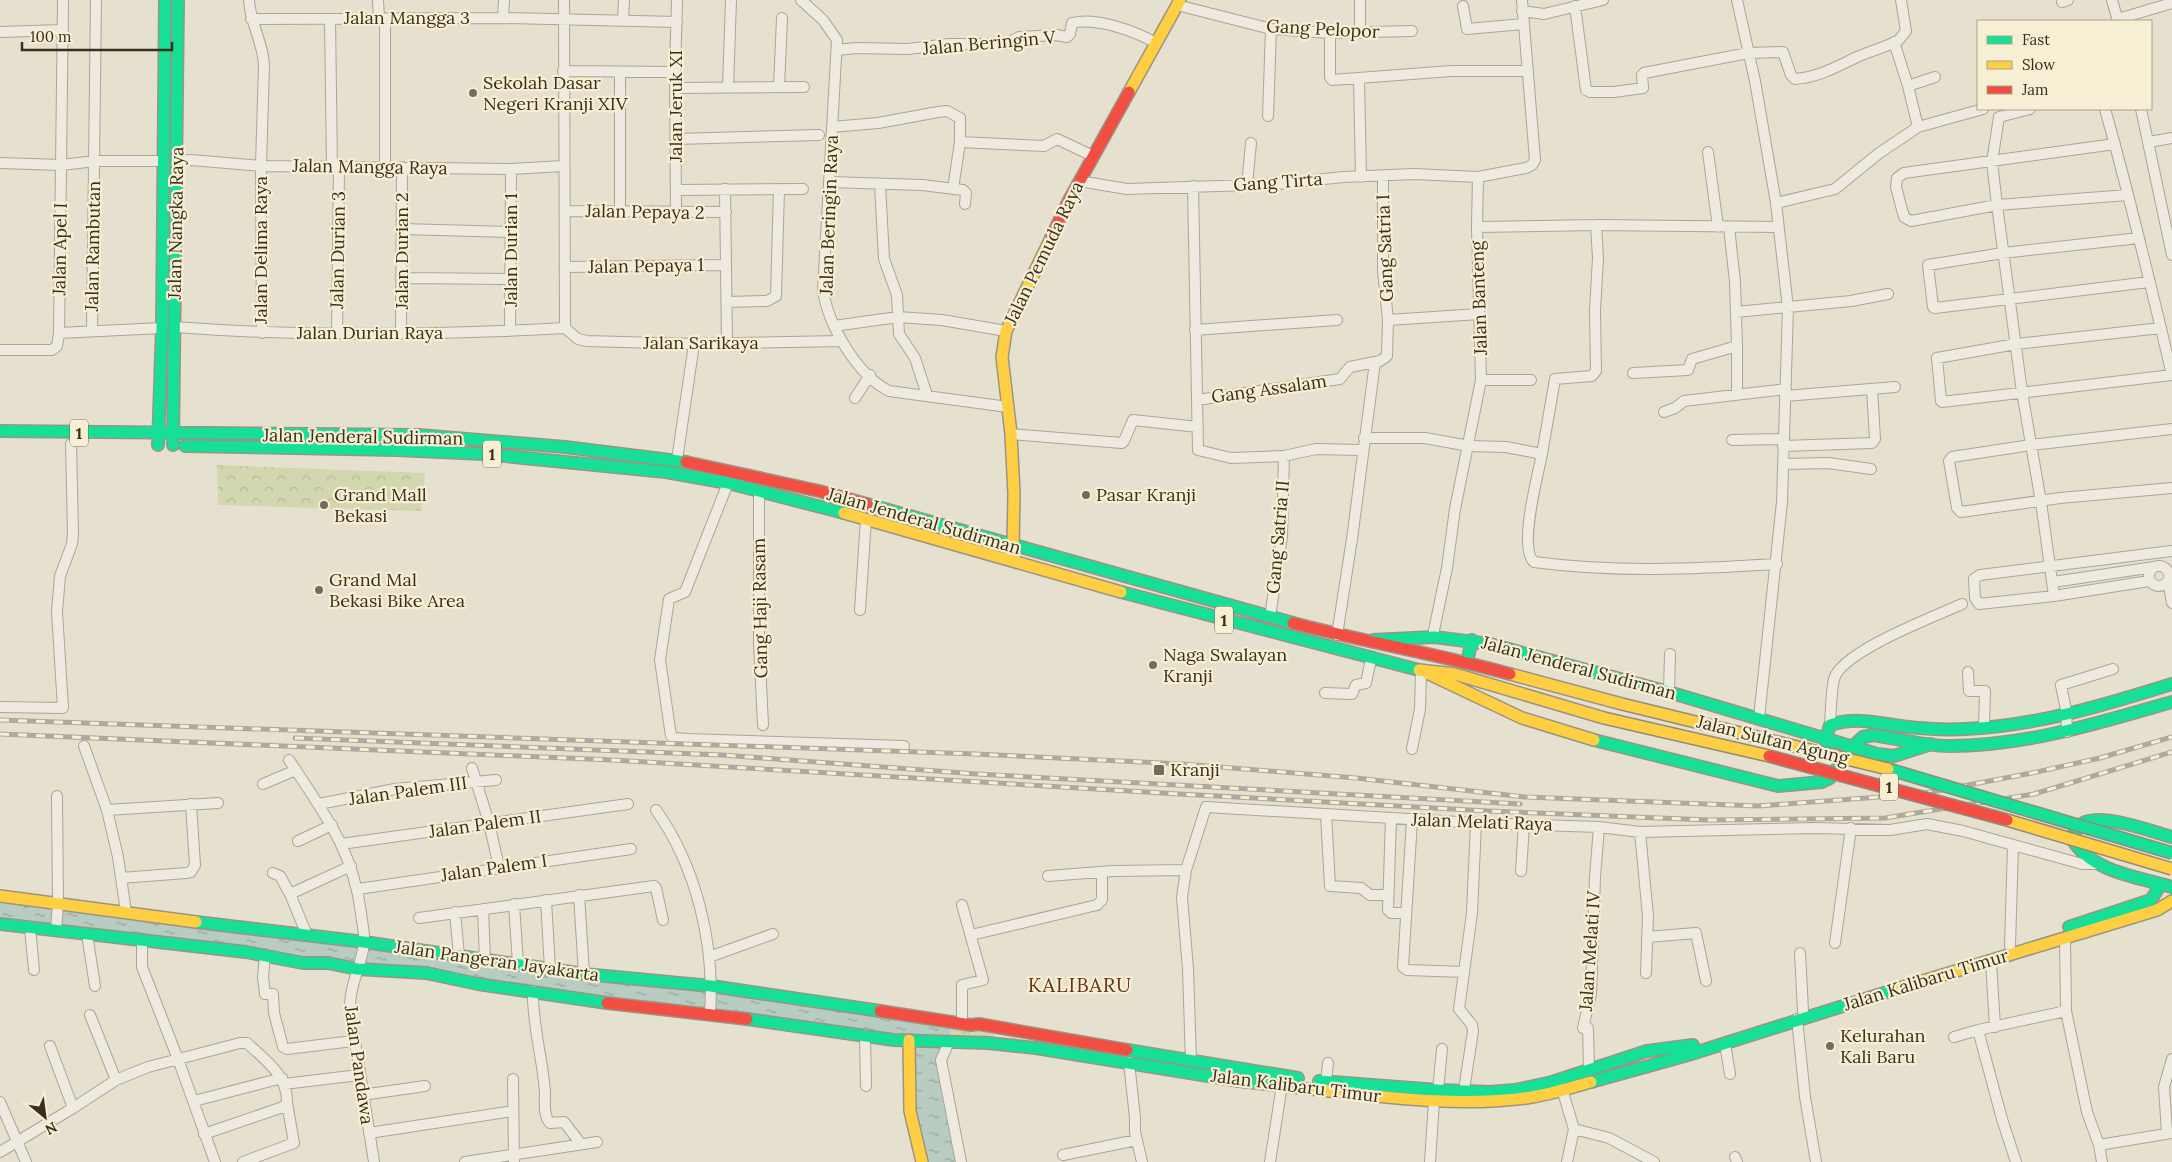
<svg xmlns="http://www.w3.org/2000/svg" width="2172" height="1162" font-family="Lora,serif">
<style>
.grass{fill:url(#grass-tufts)}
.forest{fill:url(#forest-crowns)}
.water{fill:url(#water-ripples)}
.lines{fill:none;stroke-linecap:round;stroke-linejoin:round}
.street-casing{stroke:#aba596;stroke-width:12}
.fast-casing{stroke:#9b9486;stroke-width:14}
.slow-casing{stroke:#9b9486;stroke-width:14}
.jam-casing{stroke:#9b9486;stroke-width:14}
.street{stroke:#eeeadf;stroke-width:10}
.fast{stroke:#16e098;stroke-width:11}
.slow{stroke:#ffcf43;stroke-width:11}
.jam{stroke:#f24e42;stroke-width:11}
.rail-casing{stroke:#ada99f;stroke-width:5}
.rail{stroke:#f7efd3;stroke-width:3;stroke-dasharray:9;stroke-linecap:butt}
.fast-bridge-casing{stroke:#918a7d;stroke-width:14;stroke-linecap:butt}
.slow-bridge-casing{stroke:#918a7d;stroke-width:14;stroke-linecap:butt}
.jam-bridge-casing{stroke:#918a7d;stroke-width:14;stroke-linecap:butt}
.fast-bridge{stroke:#16e098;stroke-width:11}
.slow-bridge{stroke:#ffcf43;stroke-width:11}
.jam-bridge{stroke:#f24e42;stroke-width:11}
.poi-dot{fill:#766c5b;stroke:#f7efd3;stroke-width:2}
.labels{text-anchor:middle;stroke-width:4.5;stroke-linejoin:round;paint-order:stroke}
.shield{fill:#f7efd3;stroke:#736854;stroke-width:1}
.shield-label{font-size:16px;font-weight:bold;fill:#3a2e1d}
.street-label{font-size:18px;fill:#3a2e1d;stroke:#f7efd3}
.poi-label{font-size:18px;fill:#3a2e1d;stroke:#f7efd3;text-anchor:start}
.quarter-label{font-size:20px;letter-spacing:1px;fill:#69311b;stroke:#f7efd3}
</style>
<defs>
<pattern id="grass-tufts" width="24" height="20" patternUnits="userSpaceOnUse" patternTransform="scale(1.25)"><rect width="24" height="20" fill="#d3d7af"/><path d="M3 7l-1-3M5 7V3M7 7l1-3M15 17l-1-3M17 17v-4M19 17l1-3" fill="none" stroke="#b6b996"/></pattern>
<pattern id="forest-crowns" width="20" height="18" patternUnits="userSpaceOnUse" patternTransform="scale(1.25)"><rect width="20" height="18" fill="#d3d7af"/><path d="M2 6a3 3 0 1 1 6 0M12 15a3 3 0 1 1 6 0" fill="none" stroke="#b6b996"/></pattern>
<pattern id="water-ripples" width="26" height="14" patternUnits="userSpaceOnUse" patternTransform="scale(1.25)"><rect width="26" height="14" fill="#b8ccc1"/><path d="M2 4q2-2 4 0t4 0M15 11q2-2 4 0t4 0" fill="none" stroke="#97a69c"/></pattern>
</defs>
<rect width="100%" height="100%" fill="#e6e0ce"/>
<path class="grass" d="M952,1022l42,5v12l-45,3z"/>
<path class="forest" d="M217,465l208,8 -4,38 -203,-6z"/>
<path class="water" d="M0,896l952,126 -3,20 -8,19 20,101h-39l-13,-122 -909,-116z"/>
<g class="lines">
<g class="street-casing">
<path id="street" d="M249,0c1,23 14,42 15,65l-3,101 1,167
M378,0l1,19
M564,0l1,328
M801,0l22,20 14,20 -14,250c5,35 34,85 66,101l119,16
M1737,0l18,81 21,122 12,105 -6,194 -23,216
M2112,0l6,21
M2062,2l6,-2
M1177,5l94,24 59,4 82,-2
M1463,6l4,23 56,-5
M1575,6l11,84 4,2h24l29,-4 -1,-13 2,-2 104,-20 35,-1 8,23 4,4c24,-2 41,-12 62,-22 14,-6 28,-10 41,-16l8,-10 -5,-31
M1522,11l22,3 59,-14
M503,18l1,-18
M251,19l252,-1 174,4
M330,19l2,148
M2118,19l54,-16
M623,20l1,-20
M0,32l63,-2
M1330,33v44l2,3 119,-9h77
M1360,33v-33
M1894,42l14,44 10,41
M838,50l18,-2 52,1 40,-5h58l13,-7 37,-2 11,2 3,-3 2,-11c24,-6 63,8 84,20
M563,71l112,1
M620,73v138
M1359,78l2,99
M1908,86l27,-9
M728,87l3,-87
M779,87l3,-69
M676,88l128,-1
M2030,109l-31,8 -7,45 5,43 25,187 19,110 13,94
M2105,109c25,88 46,177 67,266l-230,27 -1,-1 -4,-43 79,-14 145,-16
M2141,109l31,146
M1268,116l3,-87
M832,127l46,-4 60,-11 9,-1 13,7v24l-7,47
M676,139l143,-4
M960,142l84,4 13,-7 36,17
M2149,142l23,-4
M2115,144l-211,29 -7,5 -1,9 8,30 7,4 86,-16 131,-10
M1708,152l10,75
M177,161l14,-1 70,6 250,3 52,-3
M0,163l62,2 33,-4h67
M385,167v-148
M1383,176v95l5,49
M1079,181l48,8 151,-5 65,-7 71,-3 64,3
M830,182l92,3 41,5 3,3 -1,11
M880,184l4,75 13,36 2,39 16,24 12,37
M1247,185l4,-42
M1193,186l5,264 33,8 53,-2 32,-7 46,1
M725,189l2,154
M676,190l127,-1
M1776,203l59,-14 43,-35 40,-27 65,-18
M565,211l161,1
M676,212l-1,-140 2,-72
M1477,227l119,-2 182,2
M402,229l109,3
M2139,238l-136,15 -75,12 5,42 2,1 214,-26
M565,267l161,-2
M402,278l109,1
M727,302l40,-1 9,-5 3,-107
M1736,312l115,-11 37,-7
M834,326l64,-9 44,3 64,11
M175,327c130,10 261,8 390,1
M565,328l13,11 9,2 107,3 147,-3
M92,330l4,-330
M1195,330l142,-10
M510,331l1,-162
M59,333l103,-5
M337,333l2,-166
M401,334l1,-167
M1737,346v49
M0,350h52l5,-4 2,-13 4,-333
M1633,373l55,-3 4,-11 45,-13 -2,-64 -6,-55
M1481,380h50
M1785,396l110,-9
M855,398l15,-23
M1197,400l143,-21 10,-12 30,-6 7,-5 1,-36 91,-6
M1664,412l11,-4 9,-7 102,-12
M2172,429l-141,16 -79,12 -3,4 8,47 4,4 99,-14 112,-10
M1011,434l111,9 2,-2 9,-21 65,7
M1364,438h61l44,8 37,1 36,7c-4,21 -24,94 -8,108 82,11 161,7 243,2
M1732,440l51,-1
M1783,446l89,-3 3,-4 -3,-50
M1542,454l13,-75 37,-3 4,-5 -1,-61 3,-52 -2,-33
M677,460l17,-116
M1783,464l45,-1 43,6
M728,483l-43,109 -16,7 -9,61 11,76 3,2 14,1 216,7
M759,491v152l4,82
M2149 576a10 10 0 1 1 20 0a10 10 0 1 1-20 0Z
M2168,580l4,23
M2149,581l-95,15 -75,8 -4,-6 -1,-19 6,-4 191,-24
M2053,582l101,-15
M860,610l6,-91
M1270,617l12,-81 2,-80
M1337,635l15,-96 23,-177
M1433,635l14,-67 8,-59 26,-129 -4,-153 1,-50 48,-9 6,-3 3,-5 -13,-160
M1968,672l1,19h16l-1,37
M1669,692l1,-38
M1325,693l27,1 4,-9 10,-2 5,-24
M0,707l63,1 -6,-96 3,-36 12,-32 1,-12 -2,-88
M1830,725c1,-15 1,-32 4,-46 8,-28 100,-62 128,-75
M2067,732l-1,-22 -5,-25 52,-16
M84,746l23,64 11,47 8,55
M1412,749l8,-40 1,-38
M289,760c34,52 64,89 72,153 1,10 4,21 3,31 -3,23 -15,42 -14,66l24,152
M472,768l17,55 10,44
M263,784l33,-14
M319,804l76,-15 101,-9
M107,810l111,-7
M656,810c40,56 59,134 54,203
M1326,814l4,72 31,2 9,7h17
M1391,818l-3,92 3,3h15
M1412,820l-9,147 4,3 57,2
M1640,832l8,84 -2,57
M298,841l34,-16
M341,844l287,-40
M1521,871l3,-47
M273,873l7,3 10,18 17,41
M1048,876l65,-5 73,-1
M121,878l65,-5 5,-1 4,-7 -4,-61
M358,889l273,-40
M290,894l61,-28
M579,895l5,79
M546,900l4,69
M514,904l4,60
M962,905l21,75 -21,5v38
M483,909l2,51
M455,912l4,44
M419,918l235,-32 2,2 7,32
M30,928l4,42
M56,930l2,-26 -1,-108
M87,934l8,52
M971,935l126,-30 5,-5v-28
M1647,937l49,-4 10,48
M2065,938l1,73 21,101 12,33 3,17
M142,941v26l36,92 37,103
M1835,943l16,-115
M2010,946l3,-101
M1800,953l3,58
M265,956l-2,21 2,17h8l1,19 9,34 4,2 66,-8
M709,957l64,-23
M1991,961l4,66
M533,991c-1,34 10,68 12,102 0,9 -2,23 5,30l14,-1 17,22
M90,1015l26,65
M1797,1019l8,78 11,65
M865,1035l1,51
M1954,1037l24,-7
M949,1042l-8,18 20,102
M1725,1043l5,31
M50,1046l23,62
M1191,1061l-3,-92 -6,-72 4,-27 20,-63 270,16 123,4 41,5 176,-4 74,2 37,-6 36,7 119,33h14
M1129,1062l6,56v14l7,30
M1589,1070l-1,-42h-5l8,-34 4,-117 4,-50
M513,1079l1,82
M1326,1082l2,-19
M284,1084l75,-9
M1562,1089l12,40 35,9 45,24
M1438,1090l4,-41
M1464,1090l9,-59 -1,-6 -13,-16 13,-96 4,-90
M362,1095l63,-9
M194,1101l88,-23
M0,1102l26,60
M369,1133l144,-22
M2167,1133l-3,-46 8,-28
M2099,1145l73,-12
M0,1152l73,-44 43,-28 32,-13 92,-24h7c18,17 41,32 40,60l-4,4 -79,27
M1063,1155l74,-15
M1735,1157l2,5
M243,1162l51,-19 -7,-40
M465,1162l132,-20
M1270,1162l12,-77
M1430,1162l4,-61
M1567,1162l7,-33
M2016,1162l-14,-43 -24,-89 88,-19"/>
</g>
<g class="fast-casing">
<path id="fast" d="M0,431l418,4 147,12 121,15
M158,445l4,-117 3,-328
M173,445l5,-445
M185,446l212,4 87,4 182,18 62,11 116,30
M867,504l426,119
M1121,592l298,78
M1373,640l61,-3 56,7 182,49 205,61 17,2 37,-12
M1467,662l5,-22
M1594,740l184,46 44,-4 8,-4 22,-31 11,-10 11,-2c24,4 51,11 75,11 77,0 150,-23 223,-44
M1827,749l-1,-11 4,-13c28,-9 51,-1 78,2 19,2 38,3 57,2 71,-3 140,-24 207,-45
M2172,837c-22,-6 -68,-24 -89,-14 -6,3 -9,10 -11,16 19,33 66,38 100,48
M196,922l168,20 220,32 127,12 169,25
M0,924l246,28 57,11h25l29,6 69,4 52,11 129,19
M2069,927l82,-27 10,-16
M747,1019l147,21 94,3 48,5 203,33 73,8
M1127,1050l171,28
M1319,1081l119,9 52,2 25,-2 37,-8 95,-31 46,-6
M1591,1082l97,-27 212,-67"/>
</g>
<g class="slow-casing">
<path id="slow" d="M1129,92l51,-92
M844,513l277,79
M1011,556l2,-9 1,-53 -3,-60 -9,-77 4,-26 45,-93
M1419,670l36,4 149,44
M1427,673l95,45 72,22
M1510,674l112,30
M0,896l196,26
M1900,988l257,-78 15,-9
M909,1040l1,71 12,51
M1312,1089c73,8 147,19 220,8 20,-3 40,-10 59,-15"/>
</g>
<g class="jam-casing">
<path id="jam" d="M1051,238l17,-36 61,-110
M686,462l133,29 48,13
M1293,623c72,19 145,31 217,51
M607,1003l140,16
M880,1011l91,14 8,-1 148,26"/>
</g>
<use href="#street" class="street"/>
<use href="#fast" class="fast"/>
<use href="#slow" class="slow"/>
<use href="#jam" class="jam"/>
<g class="rail-casing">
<path id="rail" d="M0,720l975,34 208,10 173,14 169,19 233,9 162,-12 112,-21 68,-15 72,-21
M0,734l612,26 567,34 309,17 221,9 176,-2 149,-24 138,-42
M295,738l427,17 255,19 543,30"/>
</g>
<use href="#rail" class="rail"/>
<g class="fast-bridge-casing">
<path id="fast-bridge" d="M1888,769l284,84"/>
</g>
<g class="slow-bridge-casing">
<path id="slow-bridge" d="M1622,704l266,65
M1604,718l165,38
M2007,820l165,49"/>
</g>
<g class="jam-bridge-casing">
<path id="jam-bridge" d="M1769,756l238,64"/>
</g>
<use href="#fast-bridge" class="fast-bridge"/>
<use href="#slow-bridge" class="slow-bridge"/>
<use href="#jam-bridge" class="jam-bridge"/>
</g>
<g class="poi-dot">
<circle cx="473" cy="93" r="5"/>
<circle cx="1086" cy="495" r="5"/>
<circle cx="324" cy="505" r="5"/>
<circle cx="319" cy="590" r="5"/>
<circle cx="1153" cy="665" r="5"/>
<rect x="1153" y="764" width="12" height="12" rx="2.5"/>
<circle cx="1830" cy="1046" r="5"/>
</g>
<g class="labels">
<g class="shield">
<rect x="70" y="419.5" width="18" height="27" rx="4"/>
<rect x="483" y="440.5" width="18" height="27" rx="4"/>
<rect x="1215" y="606.5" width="18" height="27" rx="4"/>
<rect x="1880" y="773.5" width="18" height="27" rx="4"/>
</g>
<g class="shield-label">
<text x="79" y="439">1</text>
<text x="492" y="460">1</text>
<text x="1224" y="626">1</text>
<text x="1889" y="793">1</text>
</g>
<g class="street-label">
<text x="407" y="24">Jalan Mangga 3</text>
<text transform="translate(1323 29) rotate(3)" y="6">Gang Pelopor</text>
<text transform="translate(989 43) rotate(-5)" y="6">Jalan Beringin V</text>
<text transform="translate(676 106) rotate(-90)" y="6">Jalan Jeruk XI</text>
<text transform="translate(370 167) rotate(1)" y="6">Jalan Mangga Raya</text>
<text transform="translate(1278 182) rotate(-4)" y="6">Gang Tirta</text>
<text transform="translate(645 212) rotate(1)" y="6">Jalan Pepaya 2</text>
<text transform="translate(829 215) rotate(-88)" y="6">Jalan Beringin Raya</text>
<text transform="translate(176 223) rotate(-89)" y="6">Jalan Nangka Raya</text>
<text transform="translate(93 246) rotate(-89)" y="6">Jalan Rambutan</text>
<text transform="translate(1385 248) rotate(-92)" y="6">Gang Satria I</text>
<text transform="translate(60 249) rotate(-89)" y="6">Jalan Apel I</text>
<text transform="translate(261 250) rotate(-90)" y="6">Jalan Delima Raya</text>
<text transform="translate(338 250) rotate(-89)" y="6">Jalan Durian 3</text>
<text transform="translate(511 250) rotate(-90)" y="6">Jalan Durian 1</text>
<text transform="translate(402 251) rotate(-90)" y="6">Jalan Durian 2</text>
<text transform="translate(1044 253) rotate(-64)" y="6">Jalan Pemuda Raya</text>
<text transform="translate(646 266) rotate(-1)" y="6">Jalan Pepaya 1</text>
<text transform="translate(1479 298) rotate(-92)" y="6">Jalan Banteng</text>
<text x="370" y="339">Jalan Durian Raya</text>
<text x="701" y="349">Jalan Sarikaya</text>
<text transform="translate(1269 389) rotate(-8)" y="6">Gang Assalam</text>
<text transform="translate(363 437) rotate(1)" y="6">Jalan Jenderal Sudirman</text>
<text transform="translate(924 521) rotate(16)" y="6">Jalan Jenderal Sudirman</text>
<text transform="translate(1278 537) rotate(-85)" y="6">Gang Satria II</text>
<text transform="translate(760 608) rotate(-91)" y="6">Gang Haji Rasam</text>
<text transform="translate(1579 668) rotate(15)" y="6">Jalan Jenderal Sudirman</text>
<text transform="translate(1773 740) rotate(14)" y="6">Jalan Sultan Agung</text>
<text transform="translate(408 791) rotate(-8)" y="6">Jalan Palem III</text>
<text transform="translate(1482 822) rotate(2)" y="6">Jalan Melati Raya</text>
<text transform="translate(485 824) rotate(-8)" y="6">Jalan Palem II</text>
<text transform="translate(494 868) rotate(-8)" y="6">Jalan Palem I</text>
<text transform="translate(1590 951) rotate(-86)" y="6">Jalan Melati IV</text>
<text transform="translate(497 961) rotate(8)" y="6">Jalan Pangeran Jayakarta</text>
<text transform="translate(1926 980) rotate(-17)" y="6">Jalan Kalibaru Timur</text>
<text transform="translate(359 1065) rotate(82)" y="6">Jalan Pandawa</text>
<text transform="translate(1296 1086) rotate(7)" y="6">Jalan Kalibaru Timur</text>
</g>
<g class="poi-label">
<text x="483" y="89">Sekolah Dasar<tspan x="483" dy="21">Negeri Kranji XIV</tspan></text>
<text x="334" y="501">Grand Mall<tspan x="334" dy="21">Bekasi</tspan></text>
<text x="1096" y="501">Pasar Kranji</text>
<text x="329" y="586">Grand Mal<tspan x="329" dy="21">Bekasi Bike Area</tspan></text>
<text x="1163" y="661">Naga Swalayan<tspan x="1163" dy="21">Kranji</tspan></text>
<text x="1170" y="776">Kranji</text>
<text x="1840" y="1042">Kelurahan<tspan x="1840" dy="21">Kali Baru</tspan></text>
</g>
<g class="quarter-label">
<text x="1080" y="992">KALIBARU</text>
</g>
</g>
<rect x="1977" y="20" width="175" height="90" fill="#f7efd3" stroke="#aba28a"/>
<rect x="1987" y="36" width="25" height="8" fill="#16e098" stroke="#aba28a"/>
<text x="2022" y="45" font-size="15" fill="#3a2e1d">Fast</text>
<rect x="1987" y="61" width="25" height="8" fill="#ffcf43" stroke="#aba28a"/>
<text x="2022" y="70" font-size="15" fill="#3a2e1d">Slow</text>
<rect x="1987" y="86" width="25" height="8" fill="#f24e42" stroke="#aba28a"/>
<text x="2022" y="95" font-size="15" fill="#3a2e1d">Jam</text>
<g transform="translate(45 1117) rotate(151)" stroke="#f7efd3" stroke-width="4" paint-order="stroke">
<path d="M0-4L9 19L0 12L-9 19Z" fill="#3a2e1d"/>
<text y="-8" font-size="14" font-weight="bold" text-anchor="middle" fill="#3a2e1d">N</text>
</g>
<path d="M22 42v8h150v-8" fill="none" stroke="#3a2e1d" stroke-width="2.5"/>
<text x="30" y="42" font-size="15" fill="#3a2e1d" stroke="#f7efd3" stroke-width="4" paint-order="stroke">100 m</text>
</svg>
